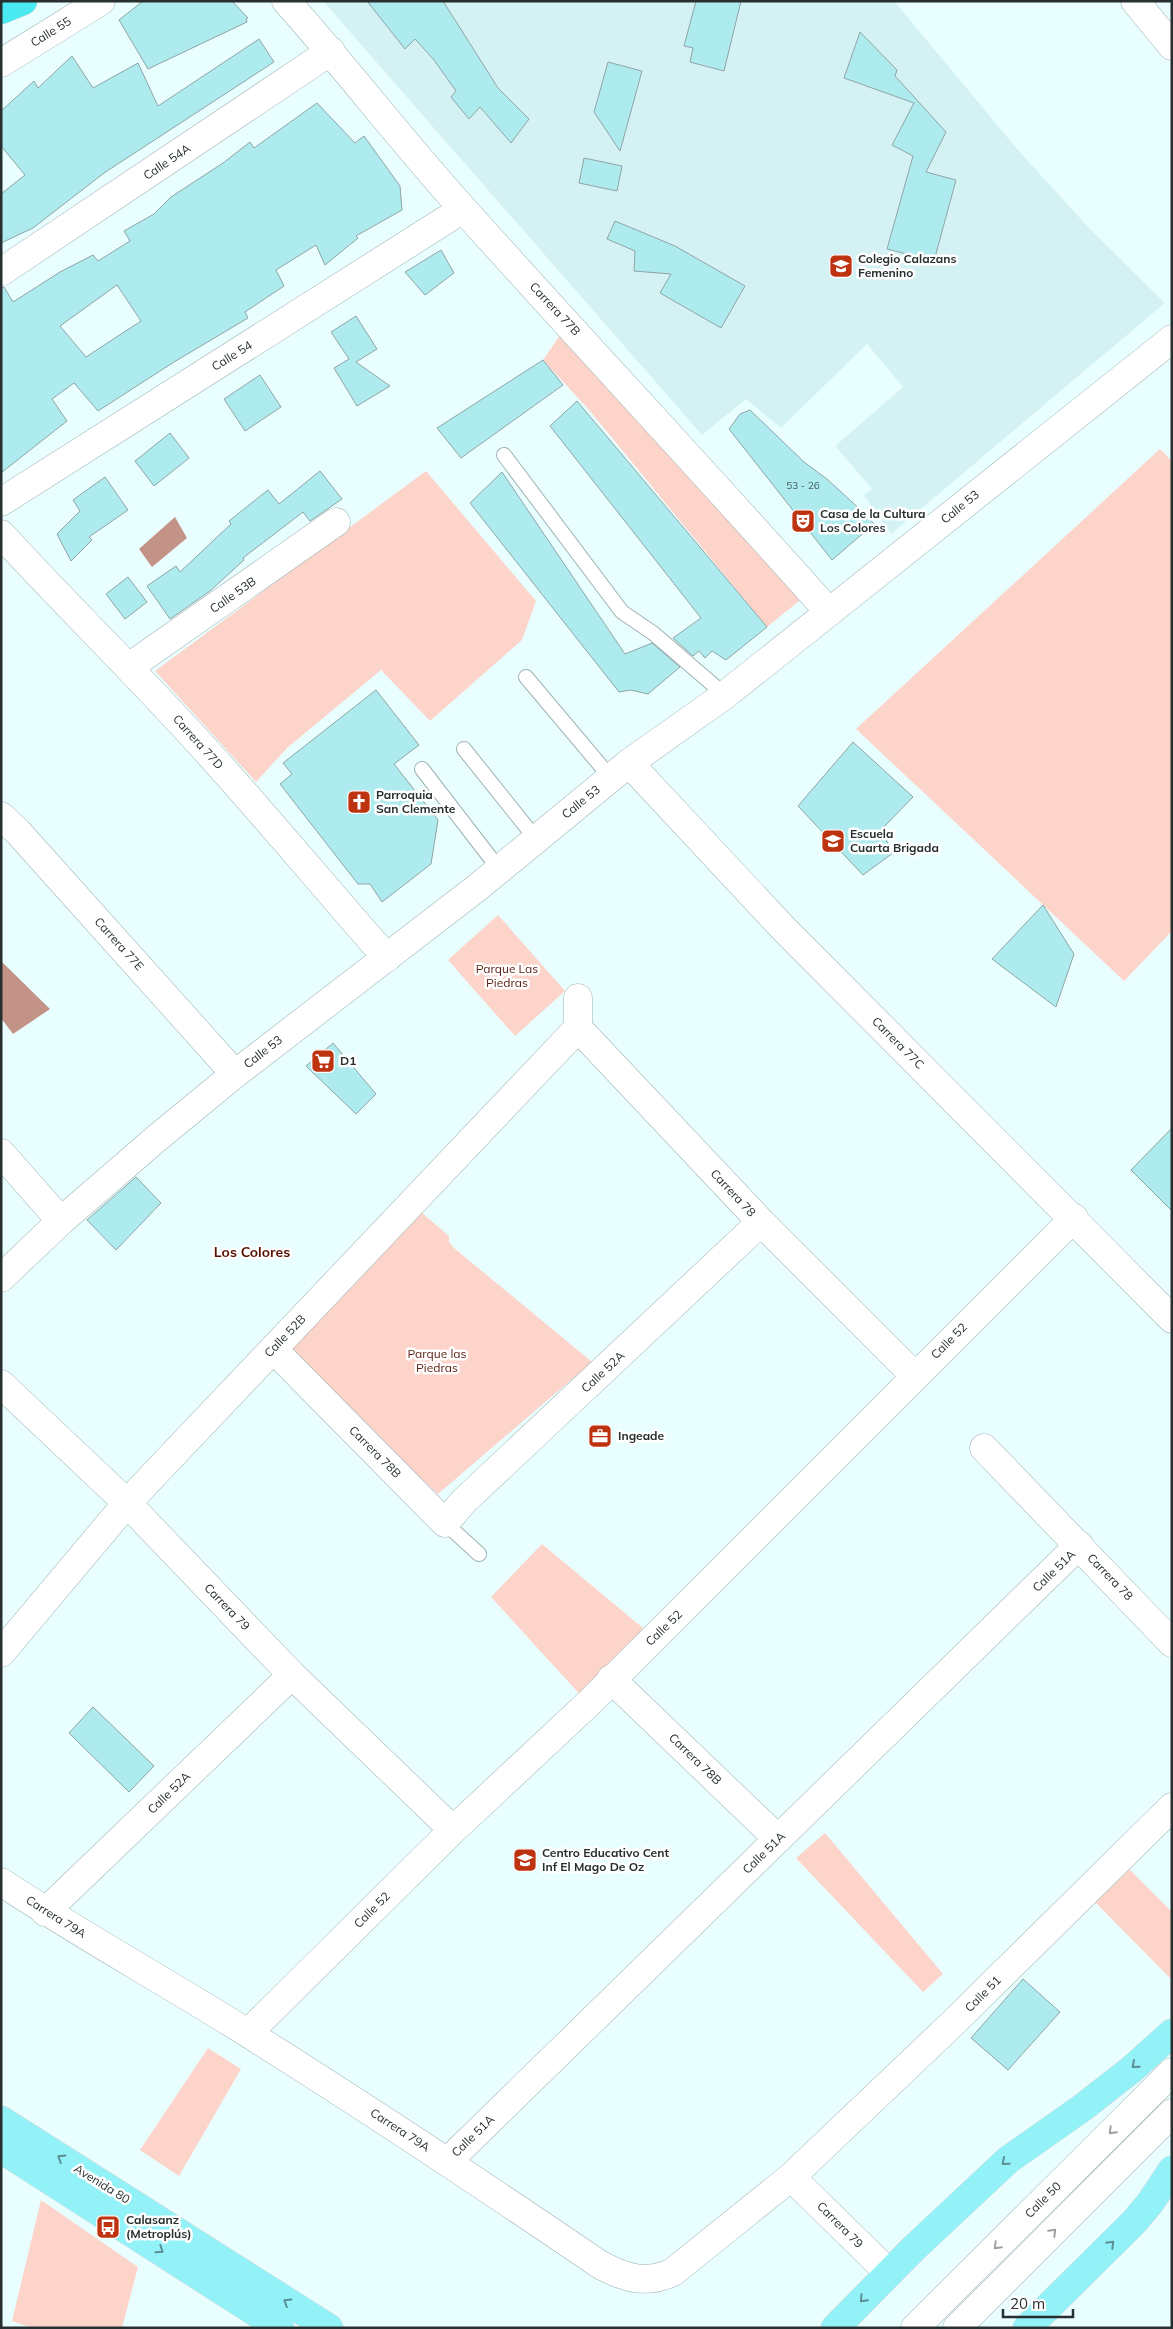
<svg xmlns="http://www.w3.org/2000/svg" width="1173" height="2329" font-family="Mulish,sans-serif">
<style>
.built{fill:#d4f2f4}
.green{fill:#fdd4ca}
.water{fill:#c49387}
.building{fill:#adebef;stroke:#91a4a5;fill-rule:evenodd}
.lines{fill:none;stroke-linecap:round;stroke-linejoin:round}
.lane-casing{stroke:#9eb2b3;stroke-width:16}
.street-casing{stroke:#9eb2b3;stroke-width:29}
.secondary-casing{stroke:#9eb2b3;stroke-width:29}
.primary-casing{stroke:#d8dada;stroke-width:29}
.highway-casing{stroke:#d8dada;stroke-width:29}
.lane{stroke:#fff;stroke-width:14}
.street{stroke:#fff;stroke-width:28}
.secondary{stroke:#fff;stroke-width:28}
.primary{stroke:#92f2f8;stroke-width:28}
.highway{stroke:#4aeaf3;stroke-width:28}
.oneway{stroke:#5c9094}
.oneway2{stroke:#9ea1a1}
.labels{text-anchor:middle;stroke-width:5;stroke-linejoin:round;paint-order:stroke}
.number-label{font-size:10px;fill:#485e5f}
.street-label{font-size:12px;fill:#272f2f;stroke:#fff}
.poi-label{font-size:12px;font-weight:bold;fill:#272f2f;stroke:#fff;text-anchor:start}
.park-label{font-size:12px;fill:#5a1e10;stroke:#fff}
.neighbourhood-label{font-size:14px;font-weight:bold;fill:#551204;stroke:#fff}
</style>
<rect width="100%" height="100%" fill="#e9feff"/>
<path class="built" d="M323,1h571l124,149 71,78 76,75 -274,231 -27,-39 8,-6 -37,-43 68,-59 -36,-43 -86,84 -35,-29 -44,36z"/>
<path class="green" d="M563,331l241,266 -37,30 -177,-216 -47,-51z
M1160,449l12,12v470l-48,50 -268,-252z
M426,471l110,130 -14,39 -92,81 -49,-51 -94,78 -31,34 -101,-111z
M498,915l67,76 -50,45 -67,-76z
M414,1206l35,30v6l5,6 138,114 -154,132 -156,-139z
M542,1544l101,84 -58,72 -94,-103z
M825,1833l118,141 -20,18 -127,-134z
M1126,1866l46,46v68l-80,-81z
M208,2048l33,21 -62,107 -39,-26z
M41,2200l97,67 -16,61h-90l-20,-7z"/>
<path class="water" d="M175,517l12,21 -35,29 -13,-18z
M1,961l49,48 -37,25 -12,-16z"/>
<path class="building" d="M143,1h89l16,17 -2,1 1,3 -99,47 -29,-49z
M367,1h76l55,87 31,31 -18,24 -31,-36 -11,12 -18,-22 5,-6 -22,-31 -19,-21 -10,10z
M696,1h45l-17,70 -34,-9 3,-14 -9,-2z
M860,32l37,38 -2,6 51,56 -20,40 30,8 -22,81 -47,-12 26,-93 -21,-11 22,-42 -70,-25z
M259,39l15,23 -170,111 -71,55 -32,15v-49l24,-19 -24,-29v-35l33,-30 4,7 34,-32 21,32 45,-25 20,43z
M608,62l34,9 -22,80 -26,-39z
M317,103l38,40 9,-7 36,50 2,24 -46,26 2,2 -33,27 -9,-20 -40,25 8,16 -39,26 3,6 -74,44 -76,49 -24,-28 -22,16 15,22 -66,52v-185l3,-1 9,15 47,-30 33,-17 5,6 32,-20 -6,-10 30,-17 17,-17 52,-34 27,-21 4,6zM117,285l24,36 -55,36 -26,-31z
M584,158l38,8 -5,25 -38,-8z
M615,221l60,25 70,40 -24,42 -61,-35 11,-19 -37,-3 1,-20 -28,-12z
M441,250l13,23 -29,22 -20,-23z
M356,316l21,33 -21,13 34,24 -33,20 -23,-38 15,-9 -18,-27z
M543,360l20,25 -102,73 -24,-30z
M260,375l21,32 -36,24 -21,-32z
M577,401l190,226 -41,33 -14,-9 -7,7 -6,-7 -6,5 -20,-18 28,-20 -151,-192z
M750,410l54,52 23,17 37,34 10,11 -42,36 -103,-131 11,-15z
M170,433l19,25 -35,28 -19,-25z
M320,471l22,28 -32,22 -7,-9 -60,46 1,2 -34,31 -40,28 -23,-33 29,-20 4,6 51,-48 -2,-3 39,-31 11,14z
M502,472l123,182 27,-11 28,24 -32,27 -17,-4 -12,2 -149,-189z
M105,477l23,33 -39,27 3,3 -21,21 -14,-27 23,-23 -7,-11z
M128,577l19,25 -22,17 -19,-25z
M376,690l43,55 -25,19 44,56 -7,44 -49,38 -12,-18h-12l-78,-100 12,-10 -9,-11z
M853,742l60,55 -32,33 12,23 -30,22 -65,-69z
M1043,905l31,49 -18,53 -64,-48z
M333,1043l43,51 -20,20 -50,-48z
M1172,1128v83l-41,-41z
M136,1177l25,26 -45,47 -29,-30z
M93,1707l61,59 -25,26 -60,-59z
M1023,1979l37,33 -52,58 -37,-32z"/>
<g class="lines">
<g class="lane-casing">
<path id="lane" d="M504,455l118,157 31,21 72,62
M526,677l85,101
M464,749l72,90
M422,769l77,100
M445,1523l34,31"/>
</g>
<g class="street-casing">
<path id="street" d="M286,1c62,69 117,142 179,210 120,134 244,266 364,401
M1135,1l37,45
M1,272l330,-221
M1,502l462,-293
M1,534c66,72 136,140 201,212 63,69 123,142 185,212
M129,667l207,-145
M629,763l154,165 389,391
M1,816l17,16 217,242
M578,998v30l183,194 153,153
M1,1153l60,68
M273,1349l172,174 19,-22 297,-279
M1,1384l126,119 165,172 161,155
M984,1448l188,195
M1,1653l126,-150 451,-475
M611,1679l167,160
M1,1882c81,54 166,100 248,152 118,74 234,151 350,230 25,14 47,21 74,8l118,-95 162,-154 219,-216
M45,1912l247,-237
M248,2033l205,-203 138,-129 483,-483
M448,2161l631,-616
M791,2177l98,96"/>
</g>
<g class="secondary-casing">
<path id="secondary" d="M1,63l100,-62
M1,1278l60,-57 96,-83 78,-64 243,-187 151,-124 96,-68 447,-356
M915,2328l257,-256
M957,2328l215,-215"/>
</g>
<g class="primary-casing">
<path id="primary" d="M1,2120l328,208
M1,2149l279,179
M835,2328l78,-79 95,-89 74,-52 50,-39 40,-36
M1027,2328l107,-106 16,-19 22,-33"/>
</g>
<g class="highway-casing">
<path id="highway" d="M1,10l22,-9"/>
</g>
<use href="#lane" class="lane"/>
<use href="#street" class="street"/>
<use href="#secondary" class="secondary"/>
<use href="#primary" class="primary"/>
<use href="#highway" class="highway"/>
</g>
<defs><path id="oneway-chevron" d="M-2-3.5L2.5 0L-2 3.5" fill="none" stroke-width="1.6" stroke-linecap="round" stroke-linejoin="round" transform="scale(1.25)"/></defs>
<g class="oneway">
<use href="#oneway-chevron" transform="translate(1135 2065) rotate(139)"/>
<use href="#oneway-chevron" transform="translate(61 2158) rotate(-148)"/>
<use href="#oneway-chevron" transform="translate(1005 2162) rotate(139)"/>
<use href="#oneway-chevron" transform="translate(1111 2244) rotate(-45)"/>
<use href="#oneway-chevron" transform="translate(160 2250) rotate(33)"/>
<use href="#oneway-chevron" transform="translate(863 2299) rotate(134)"/>
<use href="#oneway-chevron" transform="translate(287 2302) rotate(-148)"/>
</g>
<g class="oneway2">
<use href="#oneway-chevron" transform="translate(1112 2131) rotate(135)"/>
<use href="#oneway-chevron" transform="translate(1053 2232) rotate(-45)"/>
<use href="#oneway-chevron" transform="translate(997 2246) rotate(135)"/>
</g>
<defs>
<g id="school-square" transform="scale(1.25)"><rect x="-9" y="-9" width="18" height="18" rx="4" fill="#bd3310" stroke="#fff"/><path d="M0-5L7-2L0 1L-7-2ZM-4 1L0 2.5L4 1V4Q0 6-4 4Z" fill="#fff"/></g>
<g id="theatre-square" transform="scale(1.25)"><rect x="-9" y="-9" width="18" height="18" rx="4" fill="#bd3310" stroke="#fff"/><path d="M-5-5.5Q0-4 5-5.5V0Q5 5 0 6Q-5 5-5 0ZM-3.3-2.5H-1v1.5H-3.3ZM1-2.5H3.3v1.5H1ZM-2.8 1Q0 5.5 2.8 1Z" fill="#fff"/></g>
<g id="church-square" transform="scale(1.25)"><rect x="-9" y="-9" width="18" height="18" rx="4" fill="#bd3310" stroke="#fff"/><path d="M-1.2-6h2.4v3.5h3.3v2.4h-3.3V6h-2.4V-.1h-3.3v-2.4h3.3Z" fill="#fff"/></g>
<g id="supermarket-square" transform="scale(1.25)"><rect x="-9" y="-9" width="18" height="18" rx="4" fill="#bd3310" stroke="#fff"/><path d="M-6-5.5h2.5l.6 2H6L4.5 2H-2.5L-4.4-4H-6ZM-1.5 3.2a1.3 1.3 0 1 0 .1 0ZM3 3.2a1.3 1.3 0 1 0 .1 0Z" fill="#fff"/></g>
<g id="office-square" transform="scale(1.25)"><rect x="-9" y="-9" width="18" height="18" rx="4" fill="#bd3310" stroke="#fff"/><path d="M-6-3h4V-5.5h4V-3h4V5H-6ZM-1-4.5V-3h2v-1.5ZM-6 0V1H6V0Z" fill="#fff"/></g>
<g id="bus-square" transform="scale(1.25)"><rect x="-9" y="-9" width="18" height="18" rx="4" fill="#bd3310" stroke="#fff"/><path d="M-5-6H5V4H4V6H2V4H-2V6H-4V4H-5ZM-3.5-4V0h7V-4ZM-3.5 1.2v1.5H-2V1.2ZM2 1.2v1.5H3.5V1.2Z" fill="#fff"/></g>
</defs>
<g fill-rule="evenodd">
<use href="#school-square" x="841" y="266"/>
<use href="#theatre-square" x="803" y="521"/>
<use href="#church-square" x="359" y="802"/>
<use href="#school-square" x="833" y="841"/>
<use href="#supermarket-square" x="323" y="1061"/>
<use href="#office-square" x="600" y="1436"/>
<use href="#school-square" x="525" y="1860"/>
<use href="#bus-square" x="108" y="2227"/>
</g>
<g class="labels">
<g class="number-label">
<text x="803" y="489">53 - 26</text>
</g>
<g class="street-label">
<text transform="translate(51 32) rotate(-32)" y="4">Calle 55</text>
<text transform="translate(167 162) rotate(-34)" y="4">Calle 54A</text>
<text transform="translate(555 309) rotate(47)" y="4">Carrera 77B</text>
<text transform="translate(232 356) rotate(-32)" y="4">Calle 54</text>
<text transform="translate(960 507) rotate(-39)" y="4">Calle 53</text>
<text transform="translate(233 595) rotate(-35)" y="4">Calle 53B</text>
<text transform="translate(198 742) rotate(48)" y="4">Carrera 77D</text>
<text transform="translate(581 802) rotate(-39)" y="4">Calle 53</text>
<text transform="translate(119 944) rotate(48)" y="4">Carrera 77E</text>
<text transform="translate(898 1043) rotate(45)" y="4">Carrera 77C</text>
<text transform="translate(263 1052) rotate(-38)" y="4">Calle 53</text>
<text transform="translate(733 1193) rotate(47)" y="4">Carrera 78</text>
<text transform="translate(285 1336) rotate(-46)" y="4">Calle 52B</text>
<text transform="translate(949 1341) rotate(-45)" y="4">Calle 52</text>
<text transform="translate(603 1372) rotate(-43)" y="4">Calle 52A</text>
<text transform="translate(375 1452) rotate(45)" y="4">Carrera 78B</text>
<text transform="translate(1054 1571) rotate(-44)" y="4">Calle 51A</text>
<text transform="translate(1110 1577) rotate(46)" y="4">Carrera 78</text>
<text transform="translate(227 1607) rotate(46)" y="4">Carrera 79</text>
<text transform="translate(664 1628) rotate(-44)" y="4">Calle 52</text>
<text transform="translate(695 1759) rotate(44)" y="4">Carrera 78B</text>
<text transform="translate(169 1793) rotate(-44)" y="4">Calle 52A</text>
<text transform="translate(764 1853) rotate(-44)" y="4">Calle 51A</text>
<text transform="translate(372 1910) rotate(-45)" y="4">Calle 52</text>
<text transform="translate(56 1917) rotate(32)" y="4">Carrera 79A</text>
<text transform="translate(983 1994) rotate(-45)" y="4">Calle 51</text>
<text transform="translate(400 2130) rotate(33)" y="4">Carrera 79A</text>
<text transform="translate(473 2136) rotate(-44)" y="4">Calle 51A</text>
<text transform="translate(102 2184) rotate(32)" y="4">Avenida 80</text>
<text transform="translate(1043 2200) rotate(-45)" y="4">Calle 50</text>
<text transform="translate(840 2225) rotate(45)" y="4">Carrera 79</text>
</g>
<g class="poi-label">
<text x="858" y="263">Colegio Calazans<tspan x="858" dy="14">Femenino</tspan></text>
<text x="820" y="518">Casa de la Cultura<tspan x="820" dy="14">Los Colores</tspan></text>
<text x="376" y="799">Parroquia<tspan x="376" dy="14">San Clemente</tspan></text>
<text x="850" y="838">Escuela<tspan x="850" dy="14">Cuarta Brigada</tspan></text>
<text x="340" y="1065">D1</text>
<text x="618" y="1440">Ingeade</text>
<text x="542" y="1857">Centro Educativo Cent<tspan x="542" dy="14">Inf El Mago De Oz</tspan></text>
<text x="126" y="2224">Calasanz<tspan x="126" dy="14">(Metroplús)</tspan></text>
</g>
<g class="park-label">
<text x="507" y="973">Parque Las<tspan x="507" dy="14">Piedras</tspan></text>
<text x="437" y="1358">Parque las<tspan x="437" dy="14">Piedras</tspan></text>
</g>
<g class="neighbourhood-label">
<text x="252" y="1257">Los Colores</text>
</g>
</g>
<rect width="1173" height="2329" fill="none" stroke="#272f2f" stroke-width="5"/>
<path d="M1003 2309v8h70v-8" fill="none" stroke="#272f2f" stroke-width="2.5"/>
<text x="1010" y="2309" font-size="15" fill="#272f2f" stroke="#ffffff" stroke-width="4" paint-order="stroke">20 m</text>
</svg>
